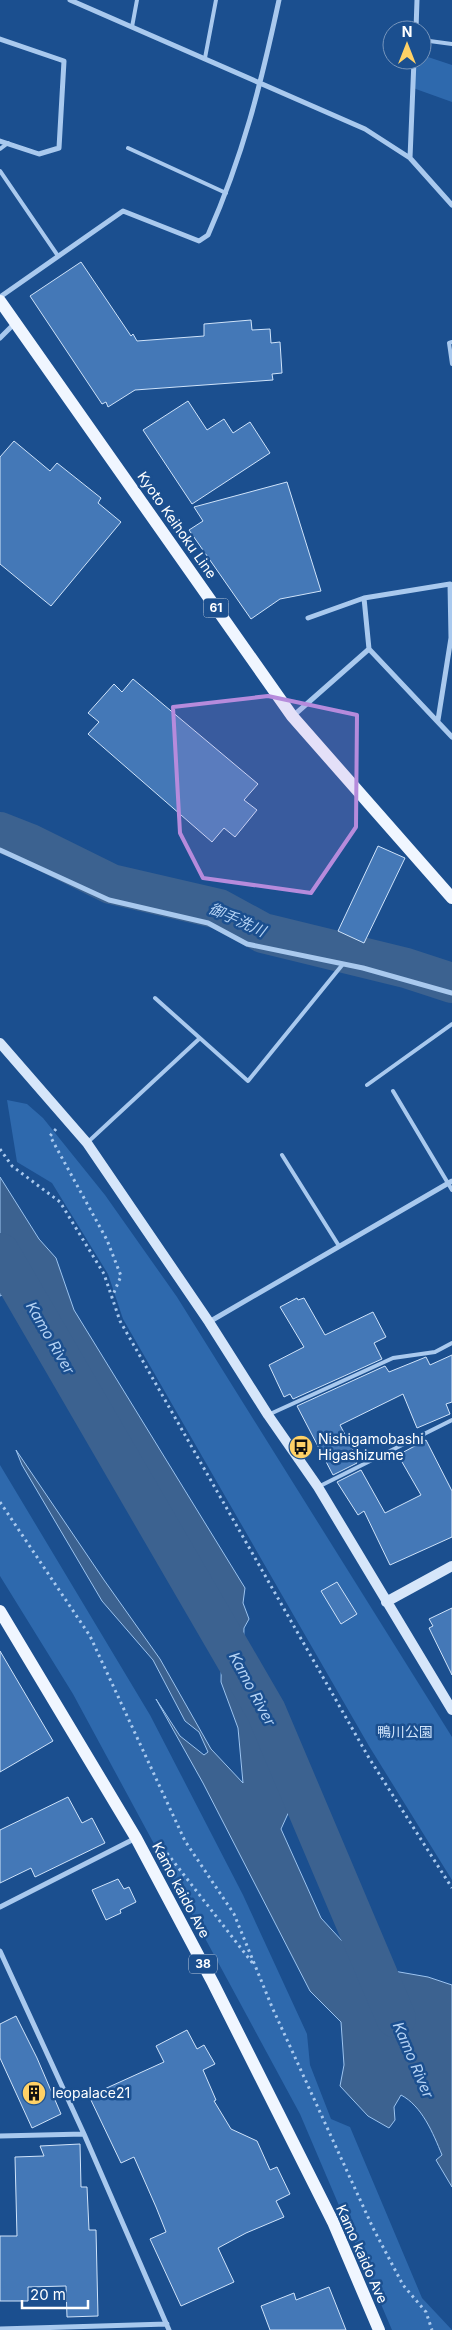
<svg xmlns="http://www.w3.org/2000/svg" width="452" height="2330" font-family="Inter,'Noto Sans JP',sans-serif">
<style>
.green{fill:#2e69ad}
.water{fill:#3c6290;stroke:#9cc4f0}
.lines{fill:none;stroke-linecap:round;stroke-linejoin:round}
.river{stroke:#3c6290;stroke-width:40}
.building{fill:#4478b7;stroke:#cfe3fa}
.path{stroke:#a9c9ee;stroke-width:3;stroke-dasharray:2.5 4;stroke-linecap:butt}
.lane{stroke:#a9c9ee;stroke-width:4}
.street{stroke:#a9c9ee;stroke-width:5}
.secondary{stroke:#d6e6fa;stroke-width:10}
.primary{stroke:#f0f6ff;stroke-width:12}
.marked{fill:#b68bdc;fill-opacity:0.2;stroke:#b68bdc;stroke-width:4;stroke-linejoin:round}
.labels{text-anchor:middle;stroke-width:5;stroke-linejoin:round;paint-order:stroke}
.shield{fill:#1b4f8f;stroke:#bbcadd;stroke-width:1}
.shield-label{font-size:12px;font-weight:bold;fill:#fff}
.street-label{font-size:14px;fill:#fff;stroke:#1b4f8f}
.poi-label{font-size:14px;fill:#fff;stroke:#1b4f8f;text-anchor:start}
.park-label{font-size:14px;fill:#cfe3fa;stroke:#1b4f8f}
.water-label{font-size:15px;font-style:italic;fill:#b5d3f5;stroke:#1b4f8f}
</style>
<rect width="100%" height="100%" fill="#1b4f8f"/>
<path class="green" d="M422,55l30,10v37l-39,-14 1,-28h8z
M7,1100l20,4 16,14 62,77 72,102 275,440v143l-83,-134 -246,-427 -15,-45 -56,-91 -35,-21z
M0,1465l150,250 93,180 64,139 3,31 21,54 19,8 72,171 30,32h-60l-92,-216 -227,-420 -73,-118z"/>
<path class="water" d="M0,1177l39,62 17,19 18,52 171,278 -2,15 6,16 -5,9 -1,31 15,26 13,54 25,37 -5,31 -10,22 40,89 44,48 63,11 24,8v202l-16,-27 6,-5c-9,-22 -20,-49 -41,-60l-7,12 1,13 -6,8 -21,-12 -28,-30 4,-21 -3,-43 -31,-31 -107,-208 -47,-84 24,37 24,19 4,-3 -9,-20 -14,-11 -32,-61 -51,-59 -80,-136 -6,-15 88,130 56,79 51,90 32,34 -5,-55 -17,-46 1,-55 -9,-35c-55,-100 -106,-206 -181,-293l-27,-5 -5,2z"/>
<g class="lines">
<path class="river" d="M0,832l28,11 83,41 108,25 44,24 143,35 46,15
M0,1253l266,458 130,307"/>
</g>
<path class="building" d="M81,262l50,74 2,-2 4,7 67,-5v-12l47,-4 1,10 18,-1 1,14 9,-1 2,31 -10,1 1,6 -138,10 -27,17 -2,-5 -4,2 -72,-108z
M188,401l19,29 17,-11 9,14 17,-11 20,31 -78,51 -49,-74z
M14,441l36,30 7,-8 44,35 -3,5 23,19 -70,84 -51,-42v-107z
M287,482l34,109 -41,8 -29,20 -62,-89 14,-9 -9,-14z
M133,679l125,105 -14,16 13,10 -22,27 -11,-9 -12,14 -124,-108 11,-12 -11,-9 26,-29 8,8z
M378,846l27,12 -41,85 -26,-12z
M297,1298l1,2 6,-2 21,37 48,-23 13,25 -12,6 8,16 -89,40 -3,-5 -6,3 -15,-32 35,-18 -24,-40z
M452,1355v47l-6,2 4,10 -33,14 -14,-34 -63,31 14,27 -2,1 5,10 -24,12 -36,-69 88,-40 4,6 37,-15 4,8z
M426,1440l26,51v46l-62,28 -26,-54 -6,4 -21,-33 24,-12 24,43 36,-18 -23,-40z
M337,1582l20,32 -16,10 -20,-33z
M452,1608v67l-23,-47 4,-2 -4,-7z
M0,1651l53,90 -53,31z
M68,1797l14,26 10,-5 13,25 -70,34 -4,-9 -31,15v-53z
M118,1879l6,10 5,-2 7,15 -16,8 1,3 -15,7 -14,-30z
M16,2016l21,42 24,56 -29,14 -32,-70v-34z
M187,2030l10,19 7,-4 11,19 -12,6 13,30 -2,1 17,28 26,12 13,29 7,-3 13,27 -14,7 8,16 -38,16 -28,15 16,34 -53,24 -31,-67 16,-7 -10,-25 -22,-50 -13,6 -32,-67 75,-34 -8,-16z
M80,2144l1,43h6l2,43h7l2,86 -31,1 -1,-31 -38,1v14h-28v-65h17l-2,-79 29,-1 -4,-10z
M329,2287l17,43h-76l-9,-24 33,-13 2,7z"/>
<g class="lines">
<path class="path" d="M56,1129l-6,7 57,104 14,36 -9,21
M0,1149l12,17 48,36 44,72 16,47 249,437 83,130
M0,1502l90,134 95,205 49,73 38,93 101,221 30,57 23,27 6,18
M163,1848l91,117"/>
<path class="lane" d="M132,27l5,-27
M422,40l30,4
M205,58l11,-58
M128,148l98,45
M0,149l8,-6
M0,171l58,85
M452,342l-3,1 3,21
M155,998l93,83 95,-117
M367,1085l85,-61
M393,1091l59,99
M89,1141l110,-102
M282,1155l57,91
M270,1414l123,-56 42,-6 17,-9
M318,1487l134,-67"/>
<path class="street" d="M70,0l295,129 45,29 42,47
M416,30l1,-30
M0,39l64,22 -5,87 -20,6 -39,-13
M410,158l4,-98
M0,297l123,-86 76,30 9,-6c35,-79 53,-151 71,-235
M0,338l15,-15
M364,598l5,51 83,88
M308,618l56,-20 86,-14 1,54 -13,82
M293,716l76,-67
M0,850l109,50 99,23 39,21 116,24 89,25
M209,1322l243,-141
M0,1907l136,-69
M0,1951l84,183 85,196
M0,2136l84,-2
M0,2329l167,-5"/>
<path class="secondary" d="M0,1043l87,100 122,179 59,93 50,72 134,223
M386,1602l66,-36"/>
<path class="primary" d="M0,301l292,415 160,182
M0,1611l136,227 77,145 120,239 46,108"/>
</g>
<path class="marked" d="M268,696l89,19 -1,112 -45,66 -108,-15 -23,-45 -7,-126z"/>
<defs>
<g id="bus-disc" transform="scale(1.25)"><circle r="9.5" fill="#ffd166" stroke="#1b4f8f"/><path d="M-5-6H5V4H4V6H2V4H-2V6H-4V4H-5ZM-3.5-4V0h7V-4ZM-3.5 1.2v1.5H-2V1.2ZM2 1.2v1.5H3.5V1.2Z" fill="#111"/></g>
<g id="building-disc" transform="scale(1.25)"><circle r="9.5" fill="#ffd166" stroke="#1b4f8f"/><path d="M-4-6H4V6H1V3H-1V6H-4ZM-2.5-4.3h1.7v1.8h-1.7ZM.8-4.3h1.7v1.8H.8ZM-2.5-1h1.7V.8h-1.7ZM.8-1h1.7V.8H.8Z" fill="#111"/></g>
</defs>
<g fill-rule="evenodd">
<use href="#bus-disc" x="301" y="1447"/>
<use href="#building-disc" x="34" y="2093"/>
</g>
<g class="labels">
<g class="shield">
<rect x="203.5" y="598.5" width="25" height="19" rx="4"/>
<rect x="189" y="1954.5" width="28" height="19" rx="4"/>
</g>
<g class="shield-label">
<text x="216" y="612">61</text>
<text x="203" y="1968">38</text>
</g>
<g class="street-label">
<text transform="translate(177 525) rotate(55)" y="5">Kyoto Keihoku Line</text>
<text transform="translate(181 1890) rotate(62)" y="5">Kamo kaido Ave</text>
<text transform="translate(362 2254) rotate(66)" y="5">Kamo kaido Ave</text>
</g>
<g class="poi-label">
<text x="318" y="1444">Nishigamobashi<tspan x="318" dy="16">Higashizume</tspan></text>
<text x="52" y="2098">leopalace21</text>
</g>
<g class="park-label">
<text x="405" y="1737">鴨川公園</text>
</g>
<g class="water-label">
<text transform="translate(237 920) rotate(24)" y="5">御手洗川</text>
<text transform="translate(50 1338) rotate(60)" y="5">Kamo River</text>
<text transform="translate(252 1689) rotate(62)" y="5">Kamo River</text>
<text transform="translate(413 2060) rotate(67)" y="5">Kamo River</text>
</g>
</g>
<g transform="translate(407 45)"><circle r="24" fill="#1b4f8f" stroke="#7695bc"/>
<path d="M0-4L9 19L0 12L-9 19Z" fill="#ffd166"/>
<text y="-8" font-size="14" font-weight="bold" text-anchor="middle" fill="#ffffff">N</text>
</g>
<path d="M22 2300v8h66v-8" fill="none" stroke="#ffffff" stroke-width="2.5"/>
<text x="30" y="2300" font-size="15" fill="#ffffff" stroke="#1b4f8f" stroke-width="4" paint-order="stroke">20 m</text>
</svg>
